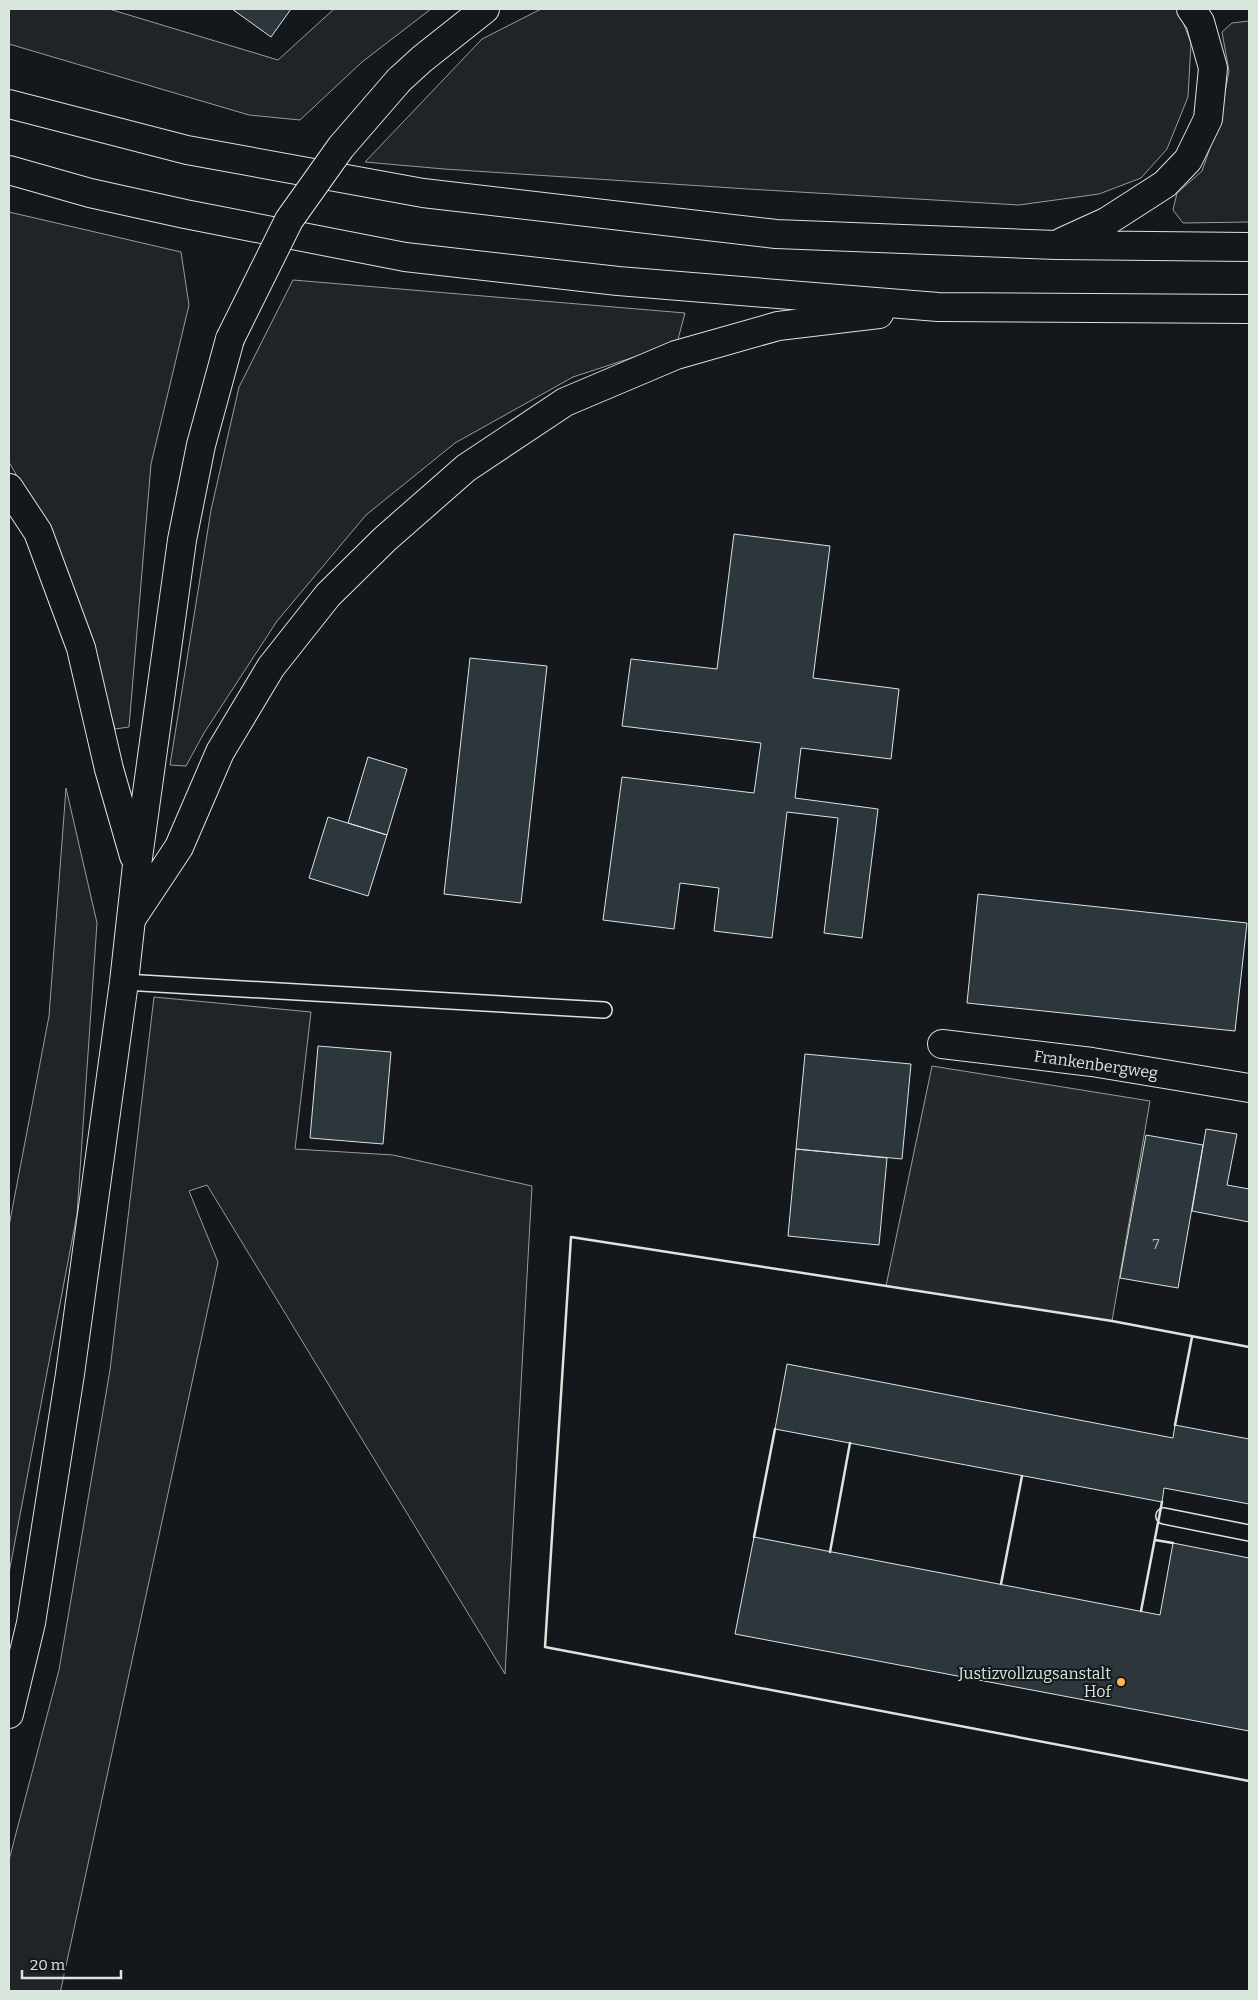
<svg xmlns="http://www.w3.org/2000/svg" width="1258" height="2000" font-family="Bitter,serif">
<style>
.green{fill:#202428;stroke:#939e99}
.parking{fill:#24282b;stroke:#939e99}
.building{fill:#2c363c;stroke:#d8e6dc}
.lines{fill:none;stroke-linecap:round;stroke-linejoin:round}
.lane-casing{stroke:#d8e6dc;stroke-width:18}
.street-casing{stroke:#d8e6dc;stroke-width:30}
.secondary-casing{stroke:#d8e6dc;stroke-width:30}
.highway-casing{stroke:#d8e6dc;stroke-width:30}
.lane{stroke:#14181c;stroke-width:15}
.street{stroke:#14181c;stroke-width:28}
.secondary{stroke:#14181c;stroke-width:28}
.highway{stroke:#14181c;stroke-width:28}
.highway-bridge-casing{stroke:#d8e6dc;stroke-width:30;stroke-linecap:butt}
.highway-bridge{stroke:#14181c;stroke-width:28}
.wall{stroke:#d8e6dc;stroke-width:2.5}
.poi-dot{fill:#ffb74d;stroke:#14181c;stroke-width:2}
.labels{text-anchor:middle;stroke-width:4;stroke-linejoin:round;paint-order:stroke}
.number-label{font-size:14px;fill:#adbab4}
.street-label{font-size:16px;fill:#d8e6dc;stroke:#14181c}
.poi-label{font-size:16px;fill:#d8e6dc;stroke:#14181c;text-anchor:end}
</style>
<rect width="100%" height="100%" fill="#14181c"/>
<path class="green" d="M9,9h100l169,51 56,-51h97l-69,53 -62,58 -51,-5 -240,-71z
M541,9h637l13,34 -3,54 -21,52 -26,29 -42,16 -80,11 -271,-16 -304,-20 -79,-7 117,-123z
M1249,21v201l-66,1 -10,-13 4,-17 25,-22 18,-52 9,-48 -7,-39 10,-9z
M9,212l172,40 8,53 -38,159 -22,263 -14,2 -25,-86 -32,-95 -49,-86z
M293,280l392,33 -8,30 -104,34 -118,66 -89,72 -89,106 -73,112 -18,33 -16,-1 41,-255 28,-123z
M66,788l31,135 -20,291 -68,359v-347l40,-210z
M154,997l157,15 -16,137 98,6 139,31 -27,488 -298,-489 -18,6 29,71 -157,727 -1,2h-51v-131l50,-190 51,-300z"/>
<path class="parking" d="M932,1066l218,35 -38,220 -226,-35z"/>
<path class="building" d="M232,9h59l-20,28z
M734,534l96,12 -17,132 86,11 -8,70 -90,-11 -6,50 83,11 -16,129 -38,-5 14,-115 -51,-6 -15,126 -58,-7 5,-43 -39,-5 -6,46 -71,-9 19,-143 132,16 7,-50 -139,-17 9,-67 86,10z
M470,658l77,8 -26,237 -77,-9z
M368,757l39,12 -20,66 -39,-12z
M328,817l59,18 -19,61 -59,-18z
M978,894l269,29 -12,108 -268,-28z
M318,1046l73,6 -8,92 -73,-6z
M805,1054l106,10 -9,95 -106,-10z
M1206,1129l31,5 -10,51 22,4v33l-57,-11z
M1146,1135l57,10 -25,143 -58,-10z
M796,1149l91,9 -8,87 -91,-9z
M787,1364l386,74 2,-13 74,14v65l-85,-16 -2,14 -387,-73z
M754,1537l406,78 13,-72 76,15v173l-514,-97z"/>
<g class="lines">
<g class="lane-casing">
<path id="lane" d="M124,982l480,28
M1164,1516l85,17"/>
</g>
<g class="street-casing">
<path id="street" d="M942,1044l150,18 157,26"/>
</g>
<g class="secondary-casing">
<path id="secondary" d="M9,1714l22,-91 39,-249 54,-392 13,-117"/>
</g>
<g class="highway-casing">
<path id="highway" d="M399,80l23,-21 63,-50
M9,104l178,46 236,43 353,41 280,11 193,2
M9,170l81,23 95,21 220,43 213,24 320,26 311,2
M1062,242l44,-20 59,-38 23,-24 20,-41 5,-51 -13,-46 -9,-13
M9,488l29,44 43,116 28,121 25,87
M137,865l45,-325 19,-95 29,-106
M132,918l47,-71 41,-95 51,-85 57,-72 57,-56 81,-71 99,-66 111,-47 102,-29 101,-12"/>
</g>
<use href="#lane" class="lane"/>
<use href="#street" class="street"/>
<use href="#secondary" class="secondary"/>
<use href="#highway" class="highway"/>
<g class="highway-bridge-casing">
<path id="highway-bridge" d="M230,339l59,-119 52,-73 58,-67"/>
</g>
<use href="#highway-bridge" class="highway-bridge"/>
<path class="wall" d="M1249,1347l-137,-26 -541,-84 -26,410 704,134
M1175,1425l17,-88
M754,1537l21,-108
M1155,1540l18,3
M830,1552l20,-109
M1001,1584l21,-108
M1141,1611l21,-109"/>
</g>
<circle class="poi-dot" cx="1121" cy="1682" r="5"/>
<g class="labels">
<g class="number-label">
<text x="1156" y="1249">7</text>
</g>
<g class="street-label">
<text transform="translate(1096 1064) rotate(8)" y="6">Frankenbergweg</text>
</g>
<g class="poi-label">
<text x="1111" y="1679">Justizvollzugsanstalt<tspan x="1111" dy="18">Hof</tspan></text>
</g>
</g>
<rect width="1258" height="2000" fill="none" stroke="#d8e6dc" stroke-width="20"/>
<path d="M22 1970v8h99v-8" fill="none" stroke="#d8e6dc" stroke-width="2.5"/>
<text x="30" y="1970" font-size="15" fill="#d8e6dc" stroke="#14181c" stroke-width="4" paint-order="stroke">20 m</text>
</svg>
